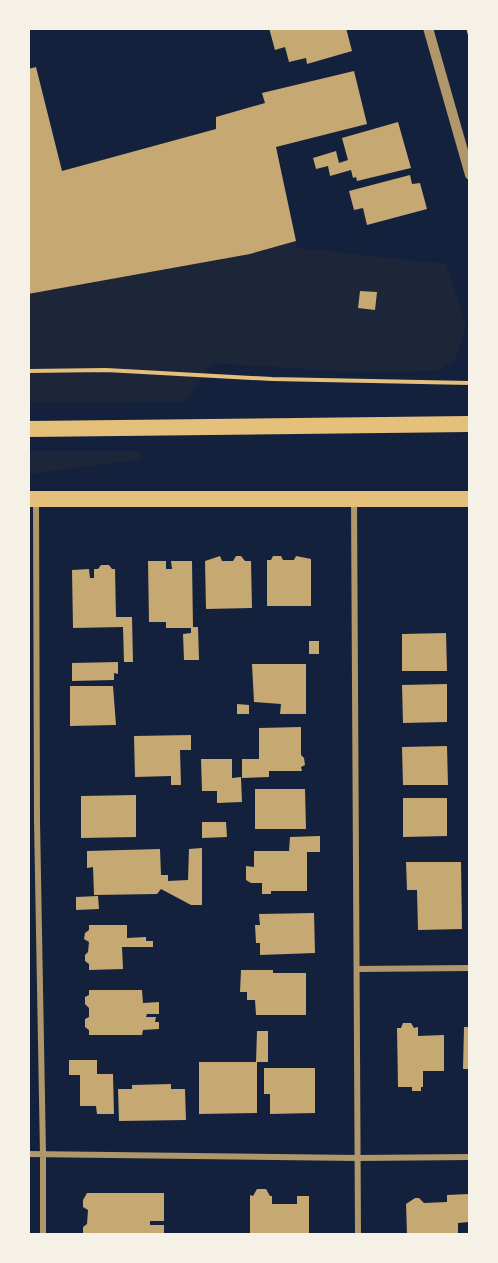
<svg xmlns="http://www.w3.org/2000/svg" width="498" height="1263" font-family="'Varela Round',sans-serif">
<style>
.green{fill:#1d2539}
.building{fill:#c6a872}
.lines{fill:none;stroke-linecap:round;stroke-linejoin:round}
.path{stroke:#e5c07b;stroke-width:4}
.minor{stroke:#b1986c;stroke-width:6}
.tertiary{stroke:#b1986c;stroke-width:10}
.trunk{stroke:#e5c07b;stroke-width:16}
</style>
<rect width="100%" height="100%" fill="#14213d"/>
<path class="green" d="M296,241l2,7 148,16 20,62 -11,35 -20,10 -89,1 -134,-9 -27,39 -156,1v-109l221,-40z
M29,451h106l9,5 -5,4 -110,14z"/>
<path class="building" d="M269,28h77l6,23 -45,13 -1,-6 -17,4 -4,-15 -10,3z
M36,67l26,104 154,-42v-12l49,-14 -3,-10 92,-22 13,53 -91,23 20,94 -46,13 -222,40v-225z
M398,122l13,46 -54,13 -1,-4 -3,1 -2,-8 -21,6 -2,-10 -12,3 -3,-11 23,-7 3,12 9,-3 -6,-22z
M410,175l2,9 8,-1 7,26 -60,16 -4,-17 -9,2 -5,-19z
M360,291l17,1 -2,18 -17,-2z
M220,556l2,5h11l3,-5h5l4,5h6l1,47 -46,1 -1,-48z
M273,556h8l2,4h11l2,-4 15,3v47h-44v-46h4z
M148,561h18v8h6l-1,-8h21l1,66h5l1,33h-15l-1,-26 8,-1v-5h-25v-6h-17z
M101,565h8l3,4h3l1,48h16l1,45h-9l-1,-35 -50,1 -1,-58 17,-1 1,9h4v-9h4z
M446,633l1,38h-45v-37z
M309,641h10v13h-10z
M118,662v12l-4,-1v7l-42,1v-18z
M252,664h54v50h-26l1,-10 -27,-2z
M447,684v38l-44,1 -1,-38z
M70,686h43l3,39 -46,1z
M237,704l12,1v9h-12z
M301,727v28l3,3 1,7 -4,2 1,4h-33v6l-27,1v-19h17v-31z
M191,735v15h-11l1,35h-10v-9l-36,1 -1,-41z
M447,746l1,39h-45l-1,-38z
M201,759h31v19l9,-1 1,25 -25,1v-12h-15z
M255,789h50l1,40h-51z
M136,795v42l-55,1v-42z
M403,798h44v38l-44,1z
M202,822h24l1,15 -25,1z
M320,836v16h-13v39h-36v3h-9v-11h-11l-5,-3v-14l8,1v-16h35l1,-14z
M202,848v57h-11l-30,-16 -4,5 -63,1 -1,-28 -6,1v-17l73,-2 1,26h7v6l20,-1 1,-31z
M406,862h55l1,67 -44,1 -1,-40h-10z
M98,896l1,13 -23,1v-13z
M314,913l1,40 -55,2v-12h-4l-1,-18h5l-1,-11z
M89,925h38v13l19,-1v4h7v6h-31l1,22 -34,1v-6l-4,-3v-6l3,-3 1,-10 -5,-3 1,-6 4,-3z
M241,970h32v3h33v42h-50l-1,-15h-8v-8h-7z
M89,990h53l1,13 16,-1v12h-12l-1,3h10l-1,5h4v7l-16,1 -1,5h-53v-5l-4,-3v-8l4,-2v-9l-4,-4v-7l4,-2z
M403,1023h8l3,5 4,-1v9l26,-1v36h-21v16h-2v4h-9v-4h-14l-1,-59h4z
M464,1027h6v42h-7z
M257,1031h11v31h-11v51l-58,1v-52h57z
M69,1060h28v14h16l1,40h-17l-1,-8h-16v-31h-11z
M264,1068h51v45l-45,1v-20h-6z
M171,1084v5h14l1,31 -67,1 -1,-32h14v-4z
M257,1189h9l4,7h2v8h25v-8h12v38h-59v-39l3,1z
M87,1193h77v28h-14v4h14v9h-81v-7l4,-3 1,-14 -5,-3v-7z
M469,1194v28l-11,1v11h-51l-1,-30 9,-6h4l5,5 23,-1v-7z"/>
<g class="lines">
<path class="path" d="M468,28l2,7
M28,371l78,-1 166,9 198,4"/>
<path class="minor" d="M36,500l1,320 6,334v80
M354,500l4,734
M358,969l112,-1
M28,1154l330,4 112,-1"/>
<path class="tertiary" d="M428,28l42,147"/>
<path class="trunk" d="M28,429l442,-5
M28,499h442"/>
</g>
<rect width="498" height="1263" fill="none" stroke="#f6f1e7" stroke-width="60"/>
</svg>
